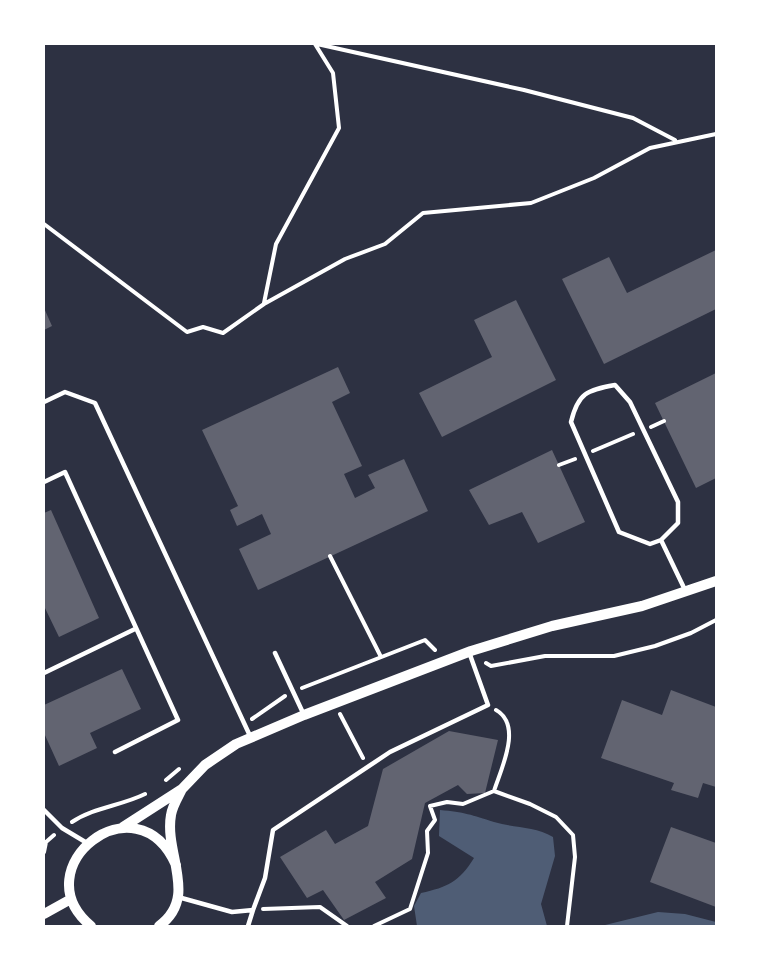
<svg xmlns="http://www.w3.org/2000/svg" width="760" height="970" font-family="Helvetica,sans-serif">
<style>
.water{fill:#4f5d75}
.building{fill:#626471}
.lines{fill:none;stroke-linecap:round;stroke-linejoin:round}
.path{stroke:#fff;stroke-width:4}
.service{stroke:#fff;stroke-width:4.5}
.tertiary{stroke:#fff;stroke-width:10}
</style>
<rect width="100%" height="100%" fill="#2d3142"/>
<path class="water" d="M440,810c24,2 32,5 54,12 20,6 41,4 59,15l2,19 -14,48 6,22h-130l-3,-20 7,-13c27,-6 38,-11 53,-35l-35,-22z
M658,912l27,2 31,8v4h-115z"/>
<path class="building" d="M716,250v59l-112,55 -42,-85 47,-22 18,36z
M516,300l40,80 -114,57 -23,-44 73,-36 -18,-37z
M44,308l8,18 -8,4z
M338,367l12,26 -18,9 30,64 -18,8 11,24 20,-10 -7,-13 36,-16 24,52 -170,79 -19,-41 32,-15 -9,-20 -25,12 -7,-16 8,-4 -36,-76z
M716,373v105l-20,10 -41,-85z
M552,450l33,72 -47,21 -16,-31 -33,13 -20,-35z
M51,510l48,108 -40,19 -15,-31v-93z
M122,669l19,40 -51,24 7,15 -38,18 -15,-33v-28z
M671,690l45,17v80l-13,-4 -5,15 -27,-8 3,-7 -73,-25 21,-58 40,15z
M449,731l49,9 -13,53 -18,1 -9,-9 -33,18 -13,56 -37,23 11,16 -42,22 -21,-30 -16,8 -27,-41 46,-27 9,14 33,-18 15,-57z
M671,827l45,16v64l-66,-25z"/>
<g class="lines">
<path class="path" d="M317,44l207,46 109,28 42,22
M44,224l143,108 16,-5 20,6 41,-29 81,-45 40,-15 38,-31 108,-10 63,-25 56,-30 66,-14
M264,303l12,-59 63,-116 -6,-55 -18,-29
M651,427l13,-6
M593,451l40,-17
M559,465l16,-6
M330,556l51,101
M486,663l5,3 54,-10h69l41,-10 36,-13 25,-13
M302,688l123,-48 10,10
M496,710c27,15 5,59 -2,81l36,13 26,13 17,18 2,22 -8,69
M340,714l23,44
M252,719l33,-23
M166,780l13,-11
M72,822c22,-15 49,-16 73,-28
M44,852l2,-10 8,-7
M263,909l57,-2 27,19
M374,926l36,-17 18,-56 -1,-22 8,-11 -5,-14 17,-4 16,2 31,-13"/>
<path class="service" d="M615,385l15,17 48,100v21l-17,17 -11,4 -31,-12 -48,-110c7,-29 16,-32 44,-37z
M44,402l21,-10 30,11 156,335
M44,482l21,-10 113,248 -63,32
M661,540l24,50
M275,653l29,62
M44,673l91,-44
M44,810l18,18 25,15
M178,897l54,15 21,-2 12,-32 8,-48 117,-78 98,-47 -19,-53
M248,926l5,-16"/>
<path class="tertiary" d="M123,827l59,-38 23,-24 31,-21 68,-29 167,-64 81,-25 90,-20 74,-25
M44,914l27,-15
M91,926c-70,-58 46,-150 85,-61
M159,926c40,-29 5,-72 12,-111 1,-8 7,-18 11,-26"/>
</g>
<rect width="760" height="970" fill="none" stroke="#ffffff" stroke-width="90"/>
</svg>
